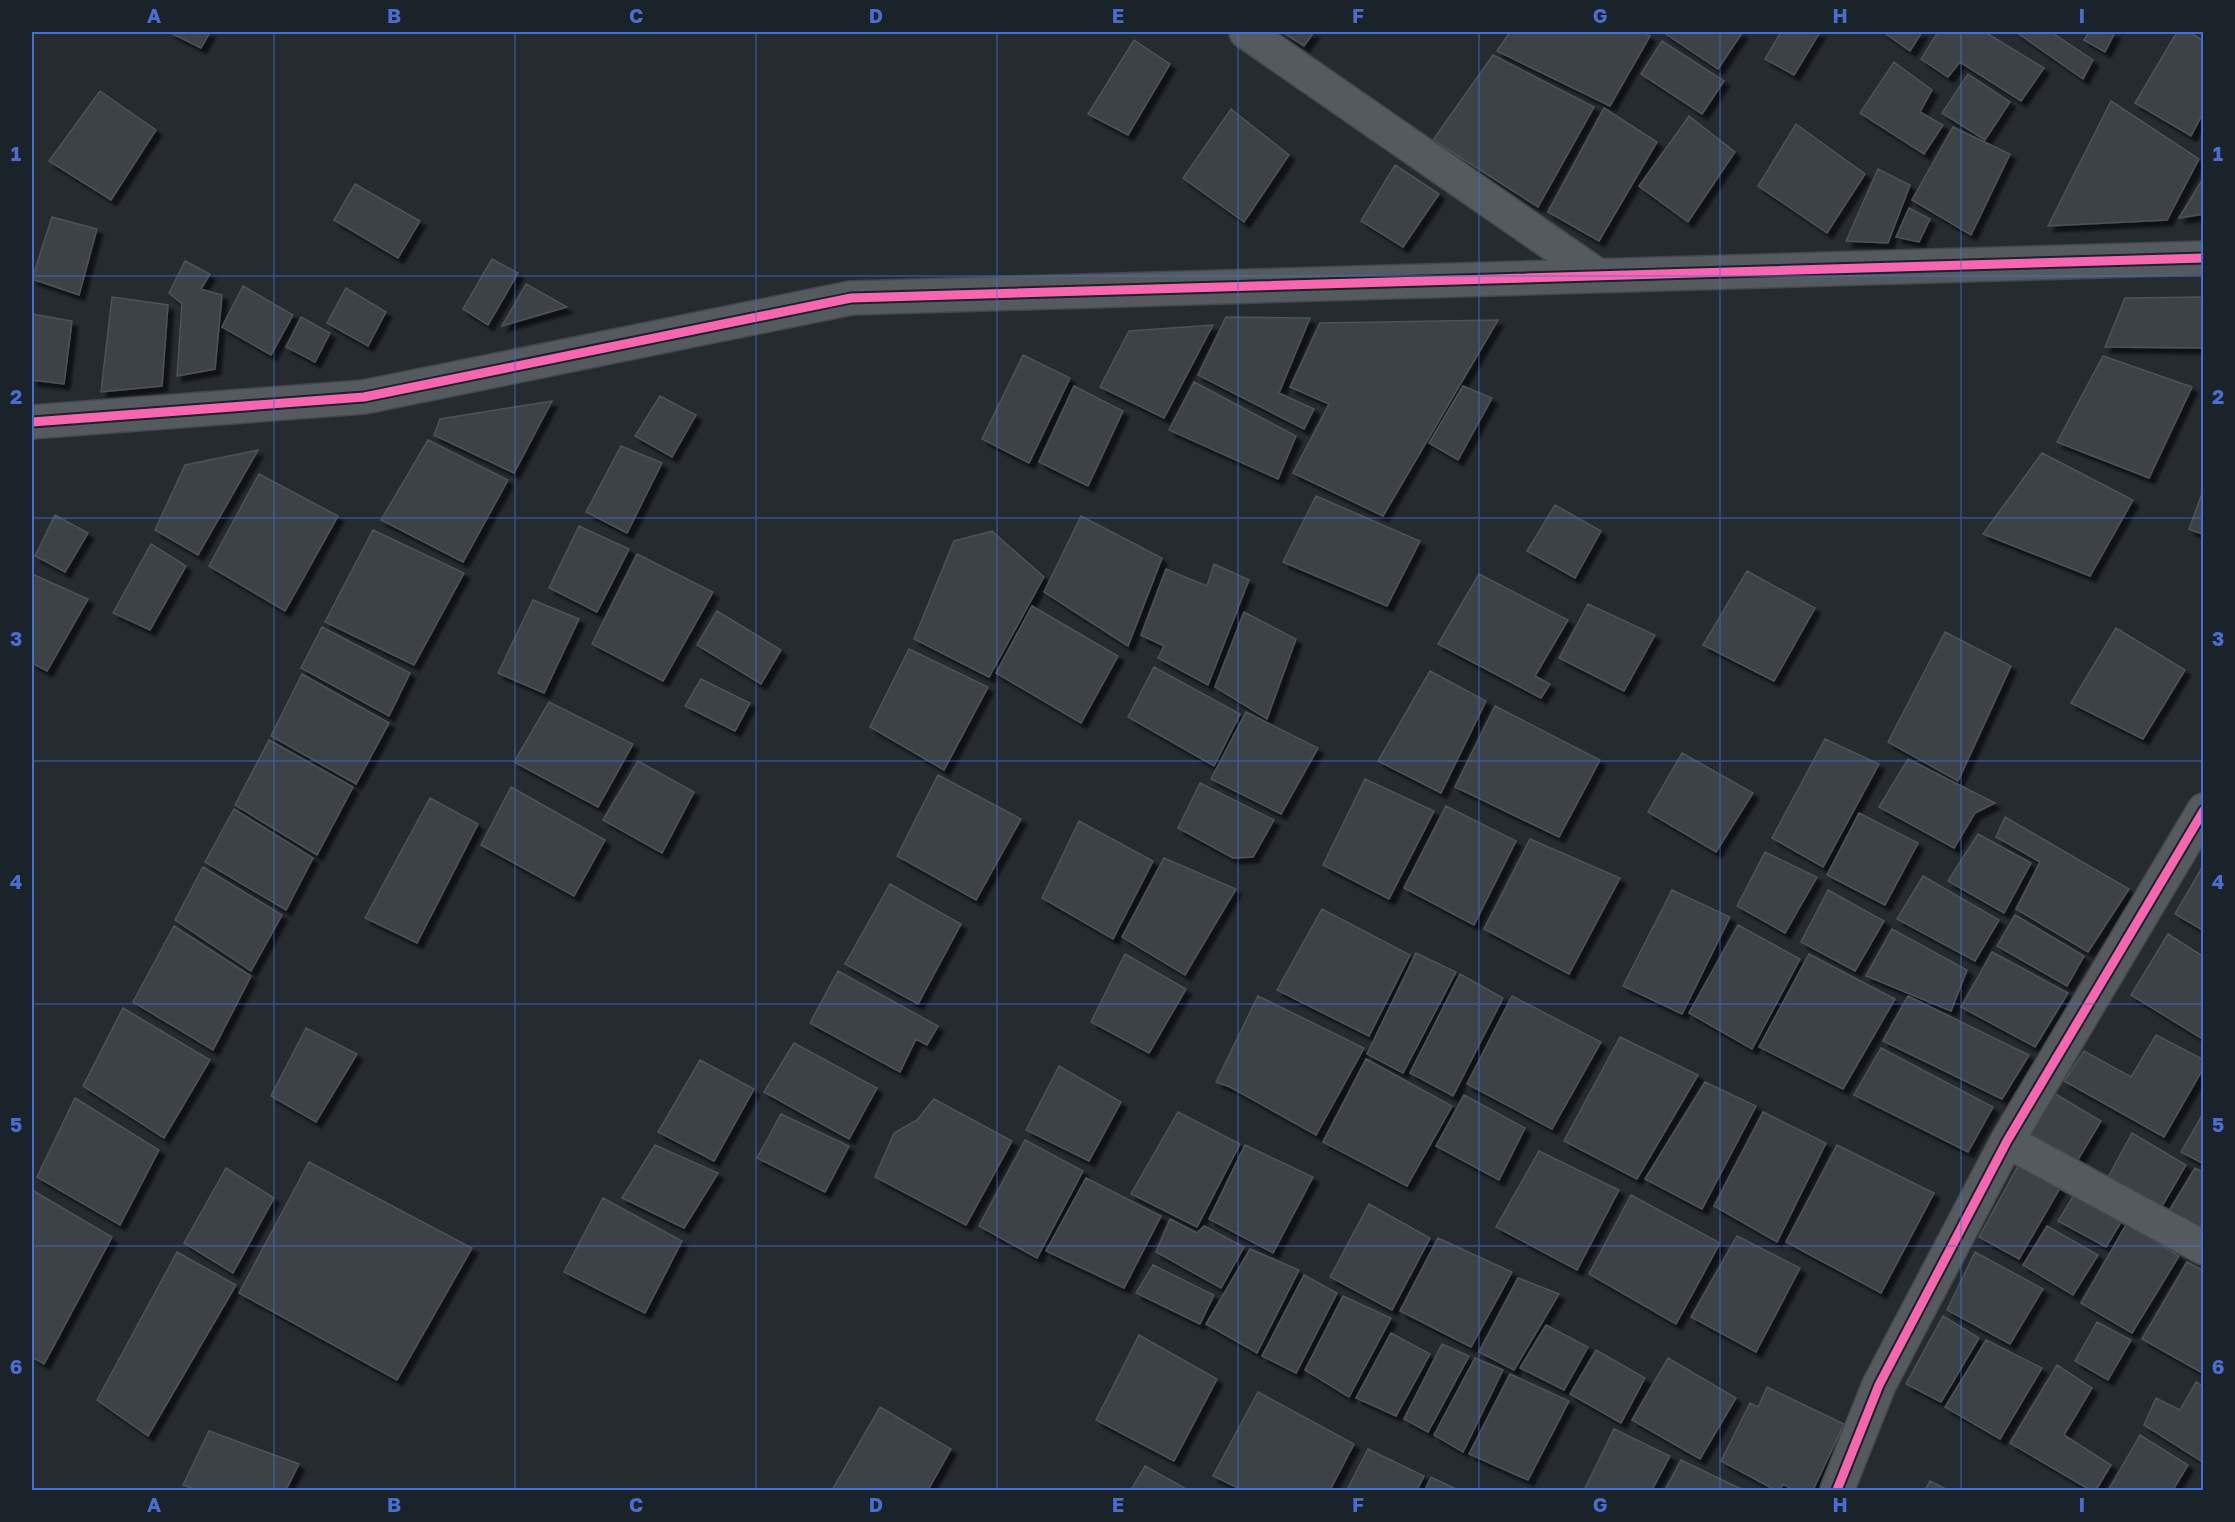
<svg xmlns="http://www.w3.org/2000/svg" width="2235" height="1522" font-family="'Golos Text',sans-serif">
<style>
.building{fill:#3e4247;stroke:#4d5259;stroke-width:1.5;filter:url(#shadow)}
.lines{fill:none;stroke-linecap:round;stroke-linejoin:round}
.minor-casing{stroke:#44474b;stroke-width:36}
.minor{stroke:#555a5f;stroke-width:33}
.cycleway-casing{stroke:#1a222a;stroke-width:13}
.cycleway{stroke:#f766af;stroke-width:9}
.grid{fill:none;stroke:#486ed2;stroke-width:1.5;stroke-opacity:0.55}
.neatline{fill:none;stroke:#486ed2;stroke-width:2}
.grid-label{font-size:20px;text-anchor:middle;font-weight:bold;fill:#486ed2}
</style>
<defs>
<filter id="shadow"><feDropShadow dx="5.5" dy="5.5" stdDeviation="1.5" flood-color="#0009"/></filter>
</defs>
<rect width="100%" height="100%" fill="#262b30"/>
<path class="building" d="M169,32h41l-9,16z
M1282,32h32l-10,14z
M1510,32h132l8,4 -40,70 -113,-55z
M1663,32h77l2,1 -24,36z
M1781,32h39l-26,43 -29,-16z
M1883,32h39l-12,19z
M1938,32h47l59,36 -23,33 -61,-39 -12,15 -27,-18z
M2016,32h35l42,28 -10,19z
M2089,32h26l-10,20 -21,-12z
M2177,32h12l15,9v70l-13,25 -56,-33z
M1134,40l36,24 -42,71 -40,-21z
M1662,41l62,40 -22,33 -61,-40z
M1493,55l101,52 -56,100 -105,-67z
M1894,62l38,28 -12,22 23,13 -19,29 -64,-41z
M1968,74l42,28 -25,38 -43,-27z
M100,91l56,39 -45,70 -62,-39z
M2111,101l88,58 -32,61 -119,6z
M1604,108l53,34 -58,99 -51,-29z
M1231,109l58,46 -45,67 -61,-44z
M1689,116l46,36 -47,70 -49,-36z
M1796,124l69,50 -38,59 -69,-47z
M1953,127l57,27 -39,81 -59,-35z
M1395,165l44,29 -36,53 -42,-26z
M1878,169l32,16 -22,58 -42,-2z
M2204,177v37l-25,4z
M355,184l65,37 -22,37 -64,-38z
M1909,208l21,11 -11,23 -23,-5z
M52,217l45,12 -18,66 -47,-16z
M492,259l26,14 -30,52 -25,-16z
M185,261l25,13 -9,15 21,6 -7,74 -38,7 5,-72 -13,-11z
M526,284l41,23 -65,19z
M243,286l50,29 -22,40 -49,-28z
M346,288l40,24 -18,34 -41,-23z
M112,297l56,8 -6,81 -61,6z
M2204,297v51l-99,-1 20,-49z
M32,314l40,7 -8,63 -32,-4z
M301,317l29,16 -15,29 -29,-15z
M1226,317l84,1 -31,75 35,16 -10,20 -106,-54z
M1498,320l-115,196 -90,-43 36,-69 -39,-17 30,-64z
M1213,325l-49,93 -64,-31 29,-56z
M1023,355l47,23 -41,85 -47,-24z
M2103,356l89,31 -43,91 -92,-36z
M1194,382l102,54 -18,43 -109,-49z
M1074,386l49,25 -35,75 -49,-24z
M1463,386l29,12 -34,62 -29,-17z
M660,396l36,19 -24,42 -37,-21z
M552,401l-38,72 -80,-38 6,-16z
M428,440l80,40 -45,82 -82,-42z
M621,446l41,17 -35,70 -41,-21z
M258,450l-60,105 -43,-25 30,-65z
M2042,453l91,47 -43,76 -107,-42z
M259,474l79,42 -53,95 -76,-45z
M2204,488v47l-15,-6z
M1316,496l104,45 -33,65 -104,-44z
M1555,505l46,26 -26,47 -48,-27z
M55,515l33,18 -23,39 -30,-16z
M1081,516l81,42 -34,88 -84,-54z
M579,526l50,23 -32,63 -48,-24z
M373,530l91,43 -50,92 -89,-43z
M992,531l52,46 -55,100 -75,-38 40,-98z
M151,544l35,22 -36,64 -37,-17z
M637,554l76,38 -50,89 -71,-37z
M1214,564l35,16 -41,105 -50,-27 6,-12 -23,-11 25,-66 41,17z
M1747,571l68,37 -41,73 -71,-36z
M32,574l56,25 -41,72 -15,-8z
M1479,574l89,46 -33,56 15,8 -9,14 -103,-54z
M533,600l46,19 -35,74 -46,-20z
M1588,604l67,31 -31,56 -65,-33z
M1032,606l86,50 -37,67 -85,-50z
M717,611l64,39 -20,34 -64,-39z
M1244,612l52,27 -29,80 -52,-32z
M322,627l88,46 -21,43 -88,-48z
M2116,628l69,42 -42,69 -72,-36z
M1945,632l66,34 -53,115 -70,-39z
M909,649l79,38 -44,83 -74,-43z
M1154,667l86,47 -26,52 -86,-49z
M1430,671l56,30 -45,92 -63,-32z
M302,674l87,49 -33,61 -85,-48z
M701,679l49,24 -15,28 -50,-25z
M549,702l84,42 -35,63 -84,-45z
M1495,706l105,54 -41,77 -104,-50z
M1246,712l72,36 -37,66 -70,-35z
M1825,739l54,25 -56,103 -51,-29z
M269,740l84,47 -36,68 -82,-50z
M1682,753l71,40 -37,59 -68,-40z
M1908,759l87,44 -20,10 -21,35 -75,-41z
M638,761l56,31 -32,61 -59,-33z
M938,775l83,44 -45,81 -79,-44z
M1365,779l69,32 -45,88 -66,-34z
M1200,783l74,37 -21,37 -20,1 -55,-30z
M511,787l94,53 -31,56 -93,-51z
M430,798l48,26 -61,119 -52,-25z
M1446,806l70,35 -42,84 -70,-37z
M234,809l79,49 -27,52 -81,-48z
M1859,813l59,30 -33,62 -58,-30z
M2005,817l124,72 -41,63 -72,-43 24,-47 -44,-25z
M1079,821l74,40 -40,78 -71,-41z
M1978,834l53,29 -27,50 -56,-32z
M1530,839l90,39 -51,96 -85,-45z
M1765,852l52,25 -32,56 -48,-27z
M1164,858l72,31 -51,86 -63,-38z
M2204,864v67l-29,-17z
M203,867l79,48 -31,56 -76,-51z
M1923,876l76,44 -24,41 -78,-42z
M890,884l71,40 -43,80 -73,-40z
M1672,890l58,27 -48,97 -59,-28z
M1828,890l56,31 -29,50 -54,-29z
M1322,909l88,46 -41,81 -92,-46z
M2015,915l69,41 -17,30 -70,-40z
M1738,925l62,34 -48,90 -63,-36z
M174,926l77,50 -38,74 -80,-48z
M1892,929l75,41 -16,41 -85,-35z
M2168,934l36,23v83l-73,-45z
M1992,952l76,41 -33,54 -74,-40z
M1416,953l40,19 -53,101 -36,-19z
M1125,954l61,35 -37,64 -58,-31z
M1809,954l86,45 -52,90 -84,-42z
M838,971l100,55 -11,19 -11,-6 -16,33 -90,-49z
M1460,974l43,24 -50,98 -43,-23z
M1258,996l106,52 -48,87 -86,-48 -14,-5z
M1512,996l89,46 -49,87 -85,-45z
M1908,996l121,59 -27,44 -119,-58z
M123,1008l87,52 -46,78 -81,-52z
M306,1028l51,26 -41,68 -45,-26z
M2156,1035l48,25v7l-40,70 -100,-56 20,-30 47,26z
M1620,1037l78,38 -61,104 -73,-38z
M794,1043l83,45 -28,51 -85,-47z
M1881,1048l112,59 -25,45 -114,-57z
M1366,1059l86,47 -45,80 -84,-44z
M700,1060l54,29 -40,72 -56,-29z
M1059,1066l62,36 -32,59 -63,-31z
M1705,1082l51,24 -54,103 -57,-30z
M2052,1092l49,29 -25,42 -51,-26z
M1464,1095l61,33 -26,52 -63,-34z
M75,1098l84,52 -39,75 -83,-48z
M934,1099l78,42 -46,84 -91,-48 19,-44 23,-13z
M1178,1112l62,32 -43,83 -66,-33z
M1763,1112l63,31 -49,99 -63,-36z
M2204,1112v52l-23,-12z
M781,1114l68,32 -24,46 -68,-34z
M2132,1133l54,32 -28,48 -53,-30z
M1025,1140l58,31 -46,87 -58,-32z
M655,1145l63,28 -34,55 -62,-30z
M1245,1145l68,32 -40,76 -64,-34z
M1837,1145l97,48 -53,100 -95,-51z
M1539,1151l80,39 -42,80 -81,-43z
M309,1162l163,86 -75,132 -158,-87z
M2018,1166l42,22 -41,71 -40,-22z
M226,1168l48,30 -41,75 -49,-30z
M2195,1168l9,5v62l-38,-19z
M1086,1178l75,38 -37,72 -78,-37z
M32,1190l80,47 -68,127 -12,-7z
M1631,1195l89,48 -44,81 -87,-50z
M2074,1195l47,27 -15,25 -48,-26z
M603,1198l79,43 -37,72 -81,-41z
M1369,1204l61,34 -38,72 -62,-33z
M1170,1219l27,14 7,-7 40,21 -23,41 -65,-36z
M2127,1223l52,33 -47,77 -51,-30z
M2047,1226l51,29 -25,40 -50,-30z
M1737,1236l63,32 -44,84 -65,-35z
M1438,1238l74,34 -41,75 -71,-36z
M1250,1249l49,21 -42,83 -51,-29z
M177,1252l59,33 -88,151 -51,-36z
M1975,1252l68,37 -33,55 -63,-34z
M2187,1262l17,9v103l-62,-35z
M1153,1265l61,30 -14,29 -64,-31z
M1304,1275l33,18 -41,80 -34,-17z
M1518,1278l41,16 -45,76 -35,-18z
M1343,1296l48,22 -42,79 -44,-27z
M1943,1316l36,22 -38,64 -35,-18z
M2097,1322l34,18 -23,40 -33,-19z
M1546,1325l42,22 -24,43 -44,-22z
M1391,1333l39,21 -34,62 -40,-18z
M1139,1335l78,44 -43,82 -78,-41z
M1986,1340l56,28 -42,71 -55,-32z
M1442,1344l27,12 -41,76 -24,-13z
M1596,1350l49,28 -24,45 -51,-29z
M1475,1358l28,12 -40,82 -29,-17z
M1668,1358l68,40 -36,61 -68,-39z
M2057,1365l35,23 -28,47 47,30 -15,25h-6l-80,-47z
M1510,1374l59,27 -41,79 -59,-26z
M2196,1382l8,5v76l-60,-38 12,-27 24,12z
M1767,1387l77,37 -31,66h-19l-11,-6 -3,6h-5l-54,-29 29,-58 8,4z
M1258,1392l96,52 -24,46h-88l-29,-14z
M880,1407l71,42 -23,41h-96z
M1614,1429l56,27 -18,34h-68z
M209,1431l90,33 -13,26h-90l-13,-5z
M2140,1435l48,30 -15,25 -64,-1z
M1368,1449l56,27 -7,14h-70z
M1681,1460l62,30h-78z
M1145,1466l43,24h-57z
M1431,1477l27,13h-33z
M1930,1481l18,9h-23z"/>
<g class="lines">
<g class="minor-casing">
<path id="minor" d="M1246,32l351,243
M32,422l332,-25 487,-99 1353,-40
M2007,1141l197,107
M1837,1490l42,-105 128,-244 197,-331"/>
</g>
<use href="#minor" class="minor"/>
<g class="cycleway-casing">
<path id="cycleway" d="M32,422l332,-25 487,-99 1353,-40
M1837,1490l42,-105 128,-244 197,-331"/>
</g>
<use href="#cycleway" class="cycleway"/>
</g>
<path class="grid" d="M274,32v1458M515,32v1458M756,32v1458M997,32v1458M1238,32v1458M1479,32v1458M1720,32v1458M1961,32v1458M32,276h2172M32,518h2172M32,761h2172M32,1004h2172M32,1246h2172"/>
<rect width="2235" height="1522" fill="none" stroke="#1a222a" stroke-width="66"/>
<rect x="33" y="33" width="2169" height="1456" class="neatline"/>
<g class="grid-label">
<text x="154" y="23">A</text>
<text x="394" y="23">B</text>
<text x="636" y="23">C</text>
<text x="876" y="23">D</text>
<text x="1118" y="23">E</text>
<text x="1358" y="23">F</text>
<text x="1600" y="23">G</text>
<text x="1840" y="23">H</text>
<text x="2082" y="23">I</text>
<text x="16" y="161">1</text>
<text x="2218" y="161">1</text>
<text x="16" y="404">2</text>
<text x="2218" y="404">2</text>
<text x="16" y="646">3</text>
<text x="2218" y="646">3</text>
<text x="16" y="889">4</text>
<text x="2218" y="889">4</text>
<text x="16" y="1132">5</text>
<text x="2218" y="1132">5</text>
<text x="16" y="1374">6</text>
<text x="2218" y="1374">6</text>
<text x="154" y="1512">A</text>
<text x="394" y="1512">B</text>
<text x="636" y="1512">C</text>
<text x="876" y="1512">D</text>
<text x="1118" y="1512">E</text>
<text x="1358" y="1512">F</text>
<text x="1600" y="1512">G</text>
<text x="1840" y="1512">H</text>
<text x="2082" y="1512">I</text>
</g>
</svg>
